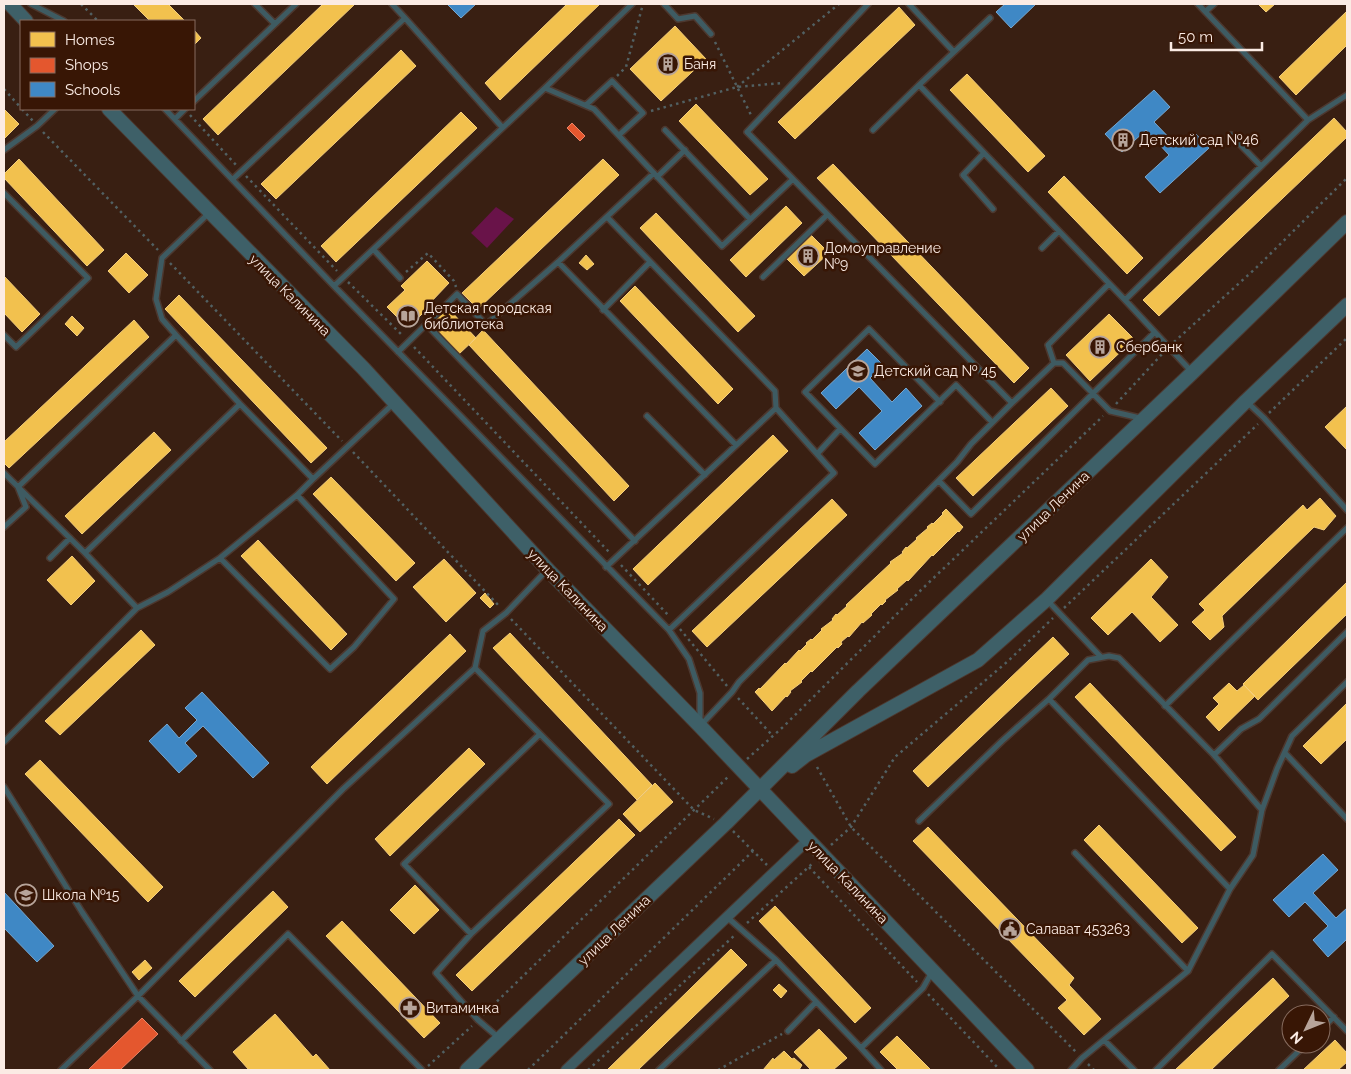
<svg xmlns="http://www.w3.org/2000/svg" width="1351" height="1074" font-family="Raleway,sans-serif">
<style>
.green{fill:#691349}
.homes{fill:#f2c14e;stroke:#f5ce7b}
.shops{fill:#e4572e;stroke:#eb8365}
.schools{fill:#3f88c5;stroke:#77a6ce}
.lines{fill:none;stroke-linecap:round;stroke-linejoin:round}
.lane-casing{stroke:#4d382f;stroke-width:8}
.street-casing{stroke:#4d382f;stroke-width:12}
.secondary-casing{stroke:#4d382f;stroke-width:16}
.path{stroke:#526062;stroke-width:2.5;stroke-dasharray:2.5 4;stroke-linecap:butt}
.lane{stroke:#3e5b62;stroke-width:5}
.street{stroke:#3e5b62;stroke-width:10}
.secondary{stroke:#3e6068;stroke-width:14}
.labels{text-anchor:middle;stroke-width:5;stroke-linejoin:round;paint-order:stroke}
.poi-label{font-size:14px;fill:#fbebe4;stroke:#381605;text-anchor:start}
.street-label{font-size:14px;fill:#fbebe4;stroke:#381605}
</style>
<rect width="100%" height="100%" fill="#391f12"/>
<path class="green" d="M496,207l18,12 -27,29 -16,-15z"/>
<path class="homes" d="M133,4h35l17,17h-35z
M323,4h32l-137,131 -15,-16z
M567,4h33l-100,96 -15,-17z
M1258,4h17l-9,8z
M899,7l16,18 -120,114 -17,-17z
M1347,11v34l-51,50 -17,-18z
M675,26l31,33 -45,42 -31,-32z
M194,30l7,8 -7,7z
M401,50l15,16 -140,133 -15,-15z
M967,74l78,82 -17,16 -78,-82z
M696,104l72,75 -18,16 -71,-74z
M4,109l15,15 -15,15z
M461,112l16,16 -141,134 -15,-16z
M1334,118l13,14v5l-188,179 -16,-16z
M19,159l85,91 -17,16 -83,-88v-4z
M603,159l16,16 -141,134 -16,-16z
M833,164l196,204 -15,15 -197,-205z
M1064,176l79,82 -16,16 -79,-82z
M786,206l16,17 -56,54 -16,-17z
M656,213l99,103 -17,16 -98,-104z
M811,235l18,18 -25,23 -17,-17z
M126,253l22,22 -19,18 -21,-22z
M586,255l8,9 -7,6 -8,-7z
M427,261l22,22 -19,20 3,4 -9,9 -2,-2 -13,13 -3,-3 -1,1 -18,-18 18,-17 -4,-4z
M4,276l36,38 -18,18 -18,-19z
M635,286l98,103 -15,15 -98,-103z
M179,295l148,153 -16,15 -146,-154z
M448,308l28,30 -17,16 -29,-29z
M1109,314l25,25 -44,42 -24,-26z
M72,316l12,12 -7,8 -12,-12z
M134,320l15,17 -140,131 -5,-5v-21z
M483,330l146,156 -15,15 -145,-156z
M1051,388l17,18 -95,90 -17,-18z
M1347,406v44l-22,-23z
M154,432l17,18 -89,84 -17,-18z
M773,435l15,16 -140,134 -15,-16z
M331,477l84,86 -19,18 -83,-87z
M1320,498l16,18 -12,14 -10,-3 -92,89 2,11 -14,13 -18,-18 13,-12 -6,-6 104,-99 4,5z
M832,499l15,16 -140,132 -15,-16z
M946,509l17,18 -4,5 -1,-1 -25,25 -1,-1 -24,26 -1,-1 -10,9 1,1 -13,10 1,1 -4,4 -1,-1 -10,10 1,1 -9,8 -1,-1 -13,15 -1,-1 -7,6 1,2 -4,4 -1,-1 -25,25 -1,-1 -10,10 1,1 -12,9 1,1 -4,5 -1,-1 -14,15 -17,-19 4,-4 1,1 25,-26 1,1 13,-14 1,1 7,-7 -1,-1 5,-4 1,1 10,-10 -1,-1 12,-9 -1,-1 4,-5 1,1 10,-9 -1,-1 45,-42 -1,-1 13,-9 -1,-1 4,-5 1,1 10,-9 -1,-1 12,-10 -1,-1 5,-4 1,1 10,-10 -1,-1z
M258,540l89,94 -16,16 -90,-94z
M72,556l23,25 -24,24 -24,-25z
M444,559l32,34 -30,29 -33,-35z
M1151,559l17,18 -17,20 27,28 -18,17 -28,-30 -24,23 -17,-17z
M1347,582v32l-89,86 -15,-16z
M485,593l9,11 -4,4 -10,-10z
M141,630l14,15 -95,90 -15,-14z
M510,633l142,152 -15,15 -144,-152z
M450,634l16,17 -139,133 -16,-17z
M1053,637l16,17 -141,133 -15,-16z
M1090,683l146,154 -15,14 -146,-154z
M1229,683l8,8 7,-6 11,11 -36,35 -13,-14 13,-13 -6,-6z
M1347,703v36l-26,25 -18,-18z
M469,748l16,16 -95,92 -15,-17z
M40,760l123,127 -15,15 -123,-128z
M655,783l18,19 -33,30 -17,-18z
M619,819l16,16 -163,156 -16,-16z
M1099,825l99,103 -16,15 -98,-103z
M928,827l146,151 -5,7 32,34 -17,16 -26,-27 9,-8 -154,-159z
M415,885l24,25 -25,24 -24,-24z
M273,891l15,16 -93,90 -16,-16z
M775,906l96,102 -16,15 -96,-102z
M342,921l98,102 -16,15 -98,-102z
M731,949l16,16 -109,105h-31z
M145,960l7,8 -13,12 -7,-8z
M1273,978l16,18 -78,74h-36z
M779,984l8,7 -6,7 -8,-8z
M275,1014l38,43 3,-3 14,16h-81l-16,-18z
M819,1029l28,29 -14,12h-22l-17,-18z
M897,1036l34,34h-33l-18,-18z
M1335,1040l12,13v9l-9,8h-35z
M784,1051l8,8 2,-1 8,7 -3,5h-36l10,-12 1,2z"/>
<path class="shops" d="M572,123l13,13 -5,5 -13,-13z
M142,1018l16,16 -38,36h-32z"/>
<path class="schools" d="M447,4h29l-15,14z
M1005,4h31l-25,24 -15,-16z
M1154,90l16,17 -16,15 24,25 16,-15 15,16 -49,45 -15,-16 24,-22 -23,-25 -24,22 -17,-18z
M867,349l16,16 -13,13 22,24 14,-14 16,18 -47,44 -16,-17 23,-22 -23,-24 -23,22 -15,-16z
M202,692l67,71 -16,15 -50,-52 -18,17 12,13 -18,17 -30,-32 18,-17 12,14 18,-18 -12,-12z
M1323,854l15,16 -25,23 23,25 11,-10v31l-19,18 -15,-17 15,-14 -23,-24 -16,15 -16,-17z
M4,892l50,54 -17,16 -33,-34z"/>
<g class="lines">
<g class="lane-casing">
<path id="lane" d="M31,4l33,17
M255,4l20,20
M664,4l14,15 17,-3 16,18
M909,4l45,48 -35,33 206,215
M1206,11l8,-7
M405,18l97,109
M954,52l36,-34
M545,88l87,-84
M194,101l102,-97
M586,105l26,-24 31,32 -24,22
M165,109l169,177 335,344 20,29 11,34v30
M175,119l10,-10
M1308,120l39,-25
M665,130l85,89
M873,130l46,-45
M1231,135l30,31
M4,150l33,-24 18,-17
M984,153l-21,22 30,34
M657,177l28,-27
M233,179l172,-161 -13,-14
M4,193l84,85 -72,69 -12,-12
M607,217l168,174 1,17 58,65 -165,157
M1042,248l17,-17
M374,250l26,28
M558,262l178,183
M763,277l64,-62
M334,286l211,-198 49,21 128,137 70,-66
M603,310l47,-48
M426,324l209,217
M176,335l-14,-16 -6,-20 6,-41 47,-45
M398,352l59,-58 29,31 72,-63 96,-89
M1054,363l-6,-18 61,-61
M1191,371l-66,-71 183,-180 -110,-116
M940,402l-71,-73 -64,63 70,72 81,-79 36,37
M1247,402l17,16 83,92
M1012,403l42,-40h9l47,48 30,7
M647,416l58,59
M817,454l23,-25
M4,473l81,80 155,-149
M939,481l32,33 183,-181
M297,495l97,104 -40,48 -24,22 -110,-111 77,-63 16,-16
M4,527l22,-20 -8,-20 158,-152 64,69 73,75 81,-76
M85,553l52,55 31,-16 52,-34
M50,558l20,-20
M606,567l170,-159
M1047,600l53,56
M1165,706l182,-178
M700,726l32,-34 7,-10 218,-220 14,-18 41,-41 -265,-271 121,-128
M4,742l133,-134
M1285,753l62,66
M1214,755l27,-26 18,-10 88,-87
M4,787l78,125 56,84 72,74
M1262,810l-48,-55 -95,-97 -10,-2 -21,4 -39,39 181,190 23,-34 9,-45 15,-41 15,-33 55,-54
M919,821l83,-80 47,-42
M1075,853l113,118 42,-82
M471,934l-67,-70 136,-130
M776,960l85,88 62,-60 9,-16
M1321,1029l13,-12
M788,1031l28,-29
M499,1038l-21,-18 -42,-47 35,-39 138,-130 -134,-136 8,-37 23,-18 41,-43
M1104,1040l30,30
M181,1041l107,-107 134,136
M861,1048l20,22
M61,1070l77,-74 205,-207 132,-121
M659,1070l117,-110 -49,-43
M1071,1070l11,-12 106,-87
M1156,1070l116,-116 75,77
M1279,1070l27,-26"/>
</g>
<g class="street-casing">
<path id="street" d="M566,1070l242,-230"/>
</g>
<g class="secondary-casing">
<path id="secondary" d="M10,4l16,17
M109,109l255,260 184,201 152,156 327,344
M792,766l14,-11 172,-95 69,-61 199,-198 101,-96
M467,1070l259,-247 132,-132 334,-318 155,-151"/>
</g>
<path class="path" d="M81,4l17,17
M715,42l36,73
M617,76l9,-9 17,-63
M737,87l102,-83
M4,89l17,19
M22,109l11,12
M651,111l86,-24 45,-4
M190,115l47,51
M43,132l115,118
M246,176l91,95
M170,263l172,178
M406,272l22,-19 26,28 2,6
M348,282l55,54
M1174,342l82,-74 91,-90
M414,347l196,206
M1116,404l47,-51
M1269,413l78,-75
M353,452l147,155
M621,565l49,52
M1064,608l194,-184
M511,619l183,191 20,9
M680,629l47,57
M738,698l34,37
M747,759l36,-32 138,-137 182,-174
M817,767l34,60 226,226
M733,831l20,20
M831,845l20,-18 44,-70 112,-95 46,-44
M809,867l108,115
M747,923l66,-60
M928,994l72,76
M483,1015l247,-240
M1088,1064l6,6
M428,1066l44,-40
M528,1070l225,-219 14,14
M588,1070l148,-136
M718,1070l64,-36"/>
<use href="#lane" class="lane"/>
<use href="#street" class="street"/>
<use href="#secondary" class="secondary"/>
</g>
<defs>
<g id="building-ring" transform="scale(1.125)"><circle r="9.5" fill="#381605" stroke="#b7a49a" stroke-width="1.5"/><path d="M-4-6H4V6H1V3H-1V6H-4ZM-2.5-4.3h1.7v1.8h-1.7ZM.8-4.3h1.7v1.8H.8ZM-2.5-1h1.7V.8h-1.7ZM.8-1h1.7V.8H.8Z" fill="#b7a49a"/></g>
<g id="library-ring" transform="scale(1.125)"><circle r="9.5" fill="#381605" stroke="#b7a49a" stroke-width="1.5"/><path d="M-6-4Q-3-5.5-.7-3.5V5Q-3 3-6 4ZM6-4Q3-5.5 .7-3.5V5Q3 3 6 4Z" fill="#b7a49a"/></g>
<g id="school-ring" transform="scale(1.125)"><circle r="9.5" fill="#381605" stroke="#b7a49a" stroke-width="1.5"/><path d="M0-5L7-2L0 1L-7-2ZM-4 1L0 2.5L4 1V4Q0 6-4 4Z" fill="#b7a49a"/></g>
<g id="civic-ring" transform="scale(1.125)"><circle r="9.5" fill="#381605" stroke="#b7a49a" stroke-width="1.5"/><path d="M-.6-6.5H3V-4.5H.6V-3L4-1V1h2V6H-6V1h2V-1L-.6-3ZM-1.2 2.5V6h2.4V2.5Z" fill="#b7a49a"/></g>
<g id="pharmacy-ring" transform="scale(1.125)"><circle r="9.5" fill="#381605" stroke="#b7a49a" stroke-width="1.5"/><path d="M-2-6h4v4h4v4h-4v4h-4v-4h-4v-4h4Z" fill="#b7a49a"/></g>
</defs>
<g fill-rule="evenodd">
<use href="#building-ring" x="668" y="64"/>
<use href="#building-ring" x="1123" y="140"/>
<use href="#building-ring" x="808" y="256"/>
<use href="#library-ring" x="408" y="316"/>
<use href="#building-ring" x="1100" y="347"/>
<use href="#school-ring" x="858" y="371"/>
<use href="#school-ring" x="26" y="895"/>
<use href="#civic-ring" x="1010" y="929"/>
<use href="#pharmacy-ring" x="410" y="1008"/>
</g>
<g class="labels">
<g class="poi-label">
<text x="684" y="69">Баня</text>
<text x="1139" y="145">Детский сад №46</text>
<text x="824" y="253">Домоуправление<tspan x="824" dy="16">№9</tspan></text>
<text x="424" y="313">Детская городская<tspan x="424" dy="16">библиотека</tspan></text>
<text x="1116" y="352">Сбербанк</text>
<text x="874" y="376">Детский сад № 45</text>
<text x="42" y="900">Школа №15</text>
<text x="1026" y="934">Салават 453263</text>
<text x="426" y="1013">Витаминка</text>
</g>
<g class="street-label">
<text transform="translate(290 295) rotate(45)" y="5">улица Калинина</text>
<text transform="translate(1053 506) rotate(-44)" y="5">улица Ленина</text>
<text transform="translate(568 590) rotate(46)" y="5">улица Калинина</text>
<text transform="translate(848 882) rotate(46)" y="5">улица Калинина</text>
<text transform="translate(614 930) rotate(-44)" y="5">улица Ленина</text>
</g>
</g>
<rect width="1351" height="1074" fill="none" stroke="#fbebe4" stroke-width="10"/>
<rect x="20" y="20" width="175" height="90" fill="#381605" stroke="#866b5e"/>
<rect x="30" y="32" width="25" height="15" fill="#f2c14e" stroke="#866b5e"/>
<text x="65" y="45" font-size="15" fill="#fbebe4">Homes</text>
<rect x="30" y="58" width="25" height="15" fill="#e4572e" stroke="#866b5e"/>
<text x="65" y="70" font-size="15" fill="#fbebe4">Shops</text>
<rect x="30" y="82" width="25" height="15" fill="#3f88c5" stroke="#866b5e"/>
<text x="65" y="95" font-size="15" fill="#fbebe4">Schools</text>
<g transform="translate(1306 1029) rotate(227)"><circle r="24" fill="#381605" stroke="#866b5e"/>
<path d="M0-4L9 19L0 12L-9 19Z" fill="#b7a49a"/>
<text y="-8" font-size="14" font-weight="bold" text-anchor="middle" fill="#fbebe4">N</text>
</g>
<path d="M1171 42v8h91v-8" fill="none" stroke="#fbebe4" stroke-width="2.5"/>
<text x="1178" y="42" font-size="15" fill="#fbebe4" stroke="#381605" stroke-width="4" paint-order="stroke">50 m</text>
</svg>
